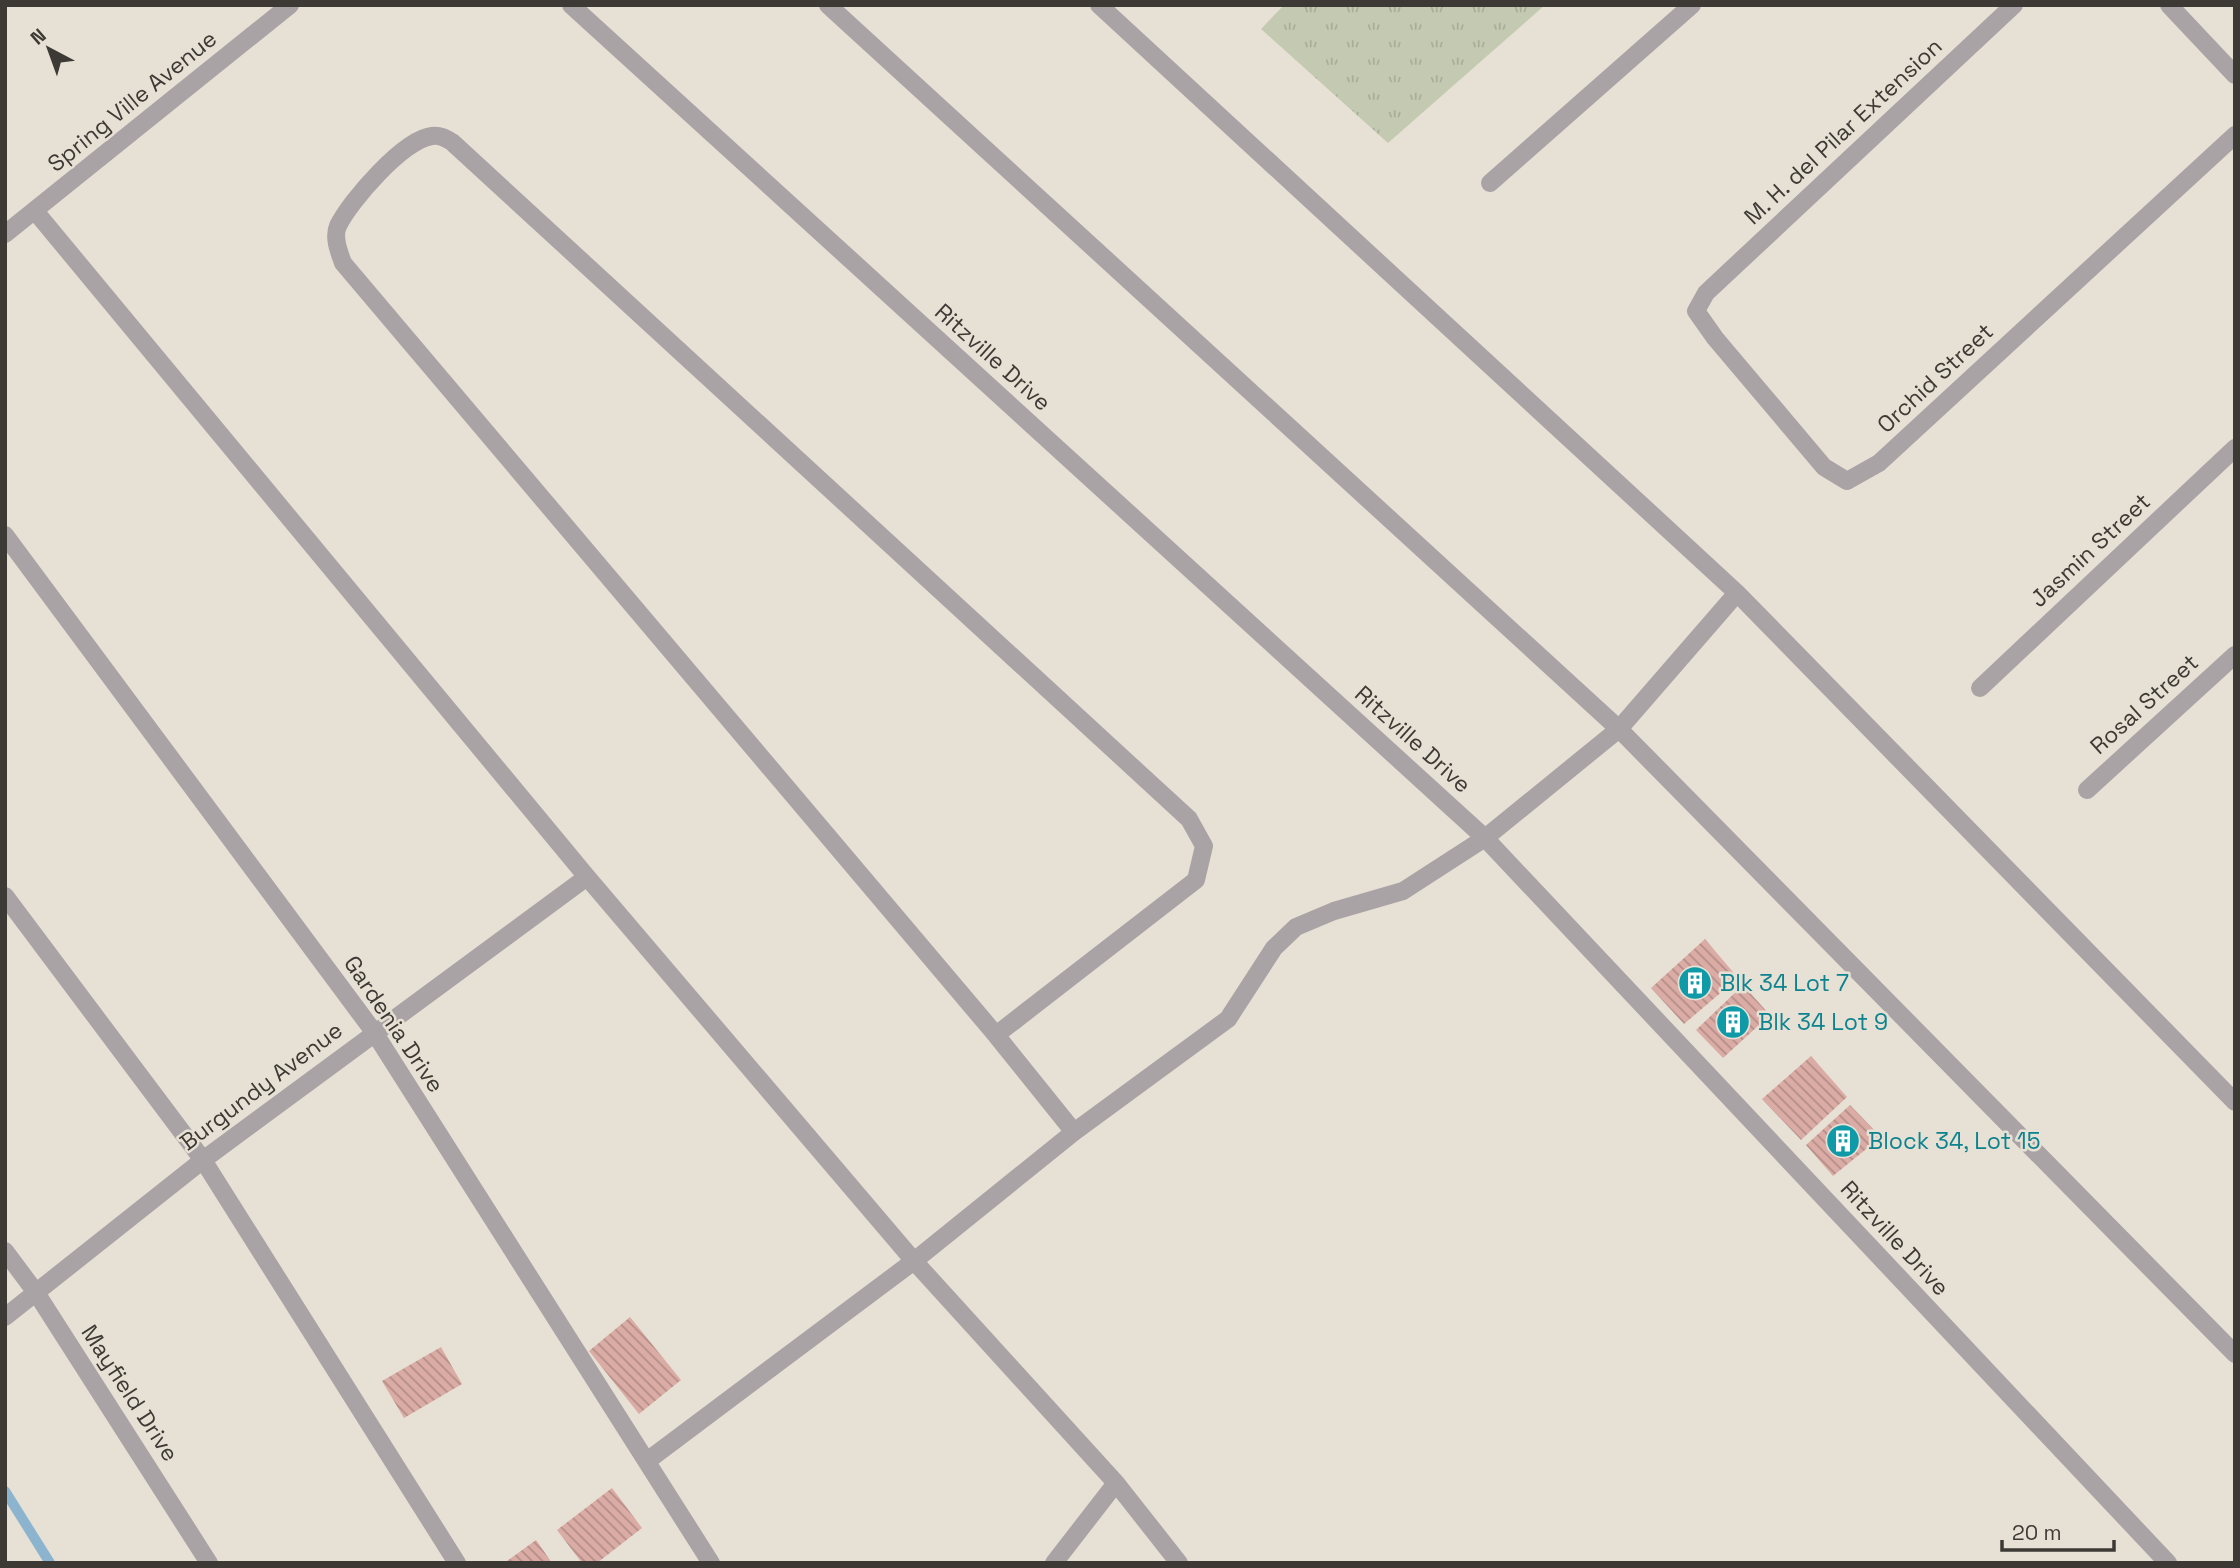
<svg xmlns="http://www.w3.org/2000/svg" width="2240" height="1568" font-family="'Space Grotesk',sans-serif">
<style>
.grass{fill:url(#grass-tufts)}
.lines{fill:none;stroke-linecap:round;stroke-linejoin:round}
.stream{stroke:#8db4ce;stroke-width:10}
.building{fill:url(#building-back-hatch)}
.street{stroke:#aaa3a5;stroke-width:18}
.labels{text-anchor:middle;stroke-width:5;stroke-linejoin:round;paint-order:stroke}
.street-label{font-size:23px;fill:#3d3a35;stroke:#e7e0d4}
.culture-label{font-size:23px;fill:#0d838f;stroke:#e7e0d4;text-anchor:start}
</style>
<defs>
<pattern id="grass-tufts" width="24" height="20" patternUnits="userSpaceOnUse" patternTransform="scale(1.75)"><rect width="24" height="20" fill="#c4cab1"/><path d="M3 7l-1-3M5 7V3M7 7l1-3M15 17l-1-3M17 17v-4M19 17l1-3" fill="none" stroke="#a9ae99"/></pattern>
<pattern id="building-back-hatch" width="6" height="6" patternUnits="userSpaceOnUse" patternTransform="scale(1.75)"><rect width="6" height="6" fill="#dbaca5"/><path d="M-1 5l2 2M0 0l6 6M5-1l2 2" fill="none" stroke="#b38d87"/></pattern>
</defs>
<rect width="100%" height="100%" fill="#e7e0d4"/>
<path class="grass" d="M1284,5h261l-157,138 -127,-114z"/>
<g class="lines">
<path class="stream" d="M5,1491l45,72"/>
</g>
<path class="building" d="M1705,939l33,39 -54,46 -33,-36z
M1743,985l27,30 -47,43 -27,-28z
M1811,1056l36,41 -46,43 -39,-41z
M1850,1105l31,32 -48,39 -27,-31z
M630,1317l51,63 -42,34 -50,-63z
M441,1347l21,37 -58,34 -22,-37z
M612,1488l30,40 -45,35h-15l-25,-33z
M536,1540l16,23h-48z"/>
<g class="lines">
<path class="street" d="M571,5l914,833 683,725
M828,5l791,724 616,625
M1099,5l638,588 498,509
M2014,5l-308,288 -10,18 19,27 109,129 23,14 32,-18 356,-328
M2169,5l66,70
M1490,183l202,-178
M35,211l552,666 327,384 202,222 63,80
M5,234l285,-229
M5,535l369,497 337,531
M1980,688l255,-240
M2087,790l148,-135
M5,896l198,264 254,403
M996,1035l200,-155 8,-34 -15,-27 -737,-677c-7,-4 -12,-7 -20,-6 -28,3 -82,65 -94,90 -5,11 1,26 5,37l653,772 78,97
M5,1251l32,43 172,269
M5,1317l198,-157 384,-283
M647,1461l267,-200 160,-129 154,-113 46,-71 22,-21 38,-16 69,-20 82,-53 134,-109 118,-136
M1054,1563l62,-80"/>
</g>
<defs>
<g id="building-disc" transform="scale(1.75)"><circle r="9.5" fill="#0f9aa8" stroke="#e7e0d4"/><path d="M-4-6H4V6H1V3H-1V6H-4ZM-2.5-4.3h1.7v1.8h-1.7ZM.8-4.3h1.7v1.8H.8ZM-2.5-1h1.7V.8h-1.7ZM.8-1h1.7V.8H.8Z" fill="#fff"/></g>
</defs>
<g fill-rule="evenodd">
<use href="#building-disc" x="1695" y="983"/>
<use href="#building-disc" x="1733" y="1022"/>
<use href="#building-disc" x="1843" y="1141"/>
</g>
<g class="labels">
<g class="street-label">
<text transform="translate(132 101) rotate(-39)" y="8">Spring Ville Avenue</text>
<text transform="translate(1843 131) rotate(-43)" y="8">M. H. del Pilar Extension</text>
<text transform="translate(993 357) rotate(42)" y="8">Ritzville Drive</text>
<text transform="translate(1935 378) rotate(-43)" y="8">Orchid Street</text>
<text transform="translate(2090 550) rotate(-43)" y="8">Jasmin Street</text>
<text transform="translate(2144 704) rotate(-42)" y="8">Rosal Street</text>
<text transform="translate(1413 739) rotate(42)" y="8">Ritzville Drive</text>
<text transform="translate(394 1024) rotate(56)" y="8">Gardenia Drive</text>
<text transform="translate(261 1086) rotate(-37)" y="8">Burgundy Avenue</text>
<text transform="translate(1895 1238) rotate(47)" y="8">Ritzville Drive</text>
<text transform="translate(130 1393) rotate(57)" y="8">Mayfield Drive</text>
</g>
<g class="culture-label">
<text x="1720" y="991">Blk 34 Lot 7</text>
<text x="1758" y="1030">Blk 34 Lot 9</text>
<text x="1868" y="1149">Block 34, Lot 15</text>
</g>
</g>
<rect width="2240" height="1568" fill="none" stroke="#3d3a35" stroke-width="14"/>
<g transform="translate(49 49) rotate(319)" stroke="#e7e0d4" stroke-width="5" paint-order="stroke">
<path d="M0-5L12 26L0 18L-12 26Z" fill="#3d3a35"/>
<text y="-10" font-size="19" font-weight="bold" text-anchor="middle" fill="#3d3a35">N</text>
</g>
<path d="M2002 1540v10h112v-10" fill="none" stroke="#3d3a35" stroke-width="3.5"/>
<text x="2012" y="1540" font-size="21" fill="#3d3a35" stroke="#e7e0d4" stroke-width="5" paint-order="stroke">20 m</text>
</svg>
